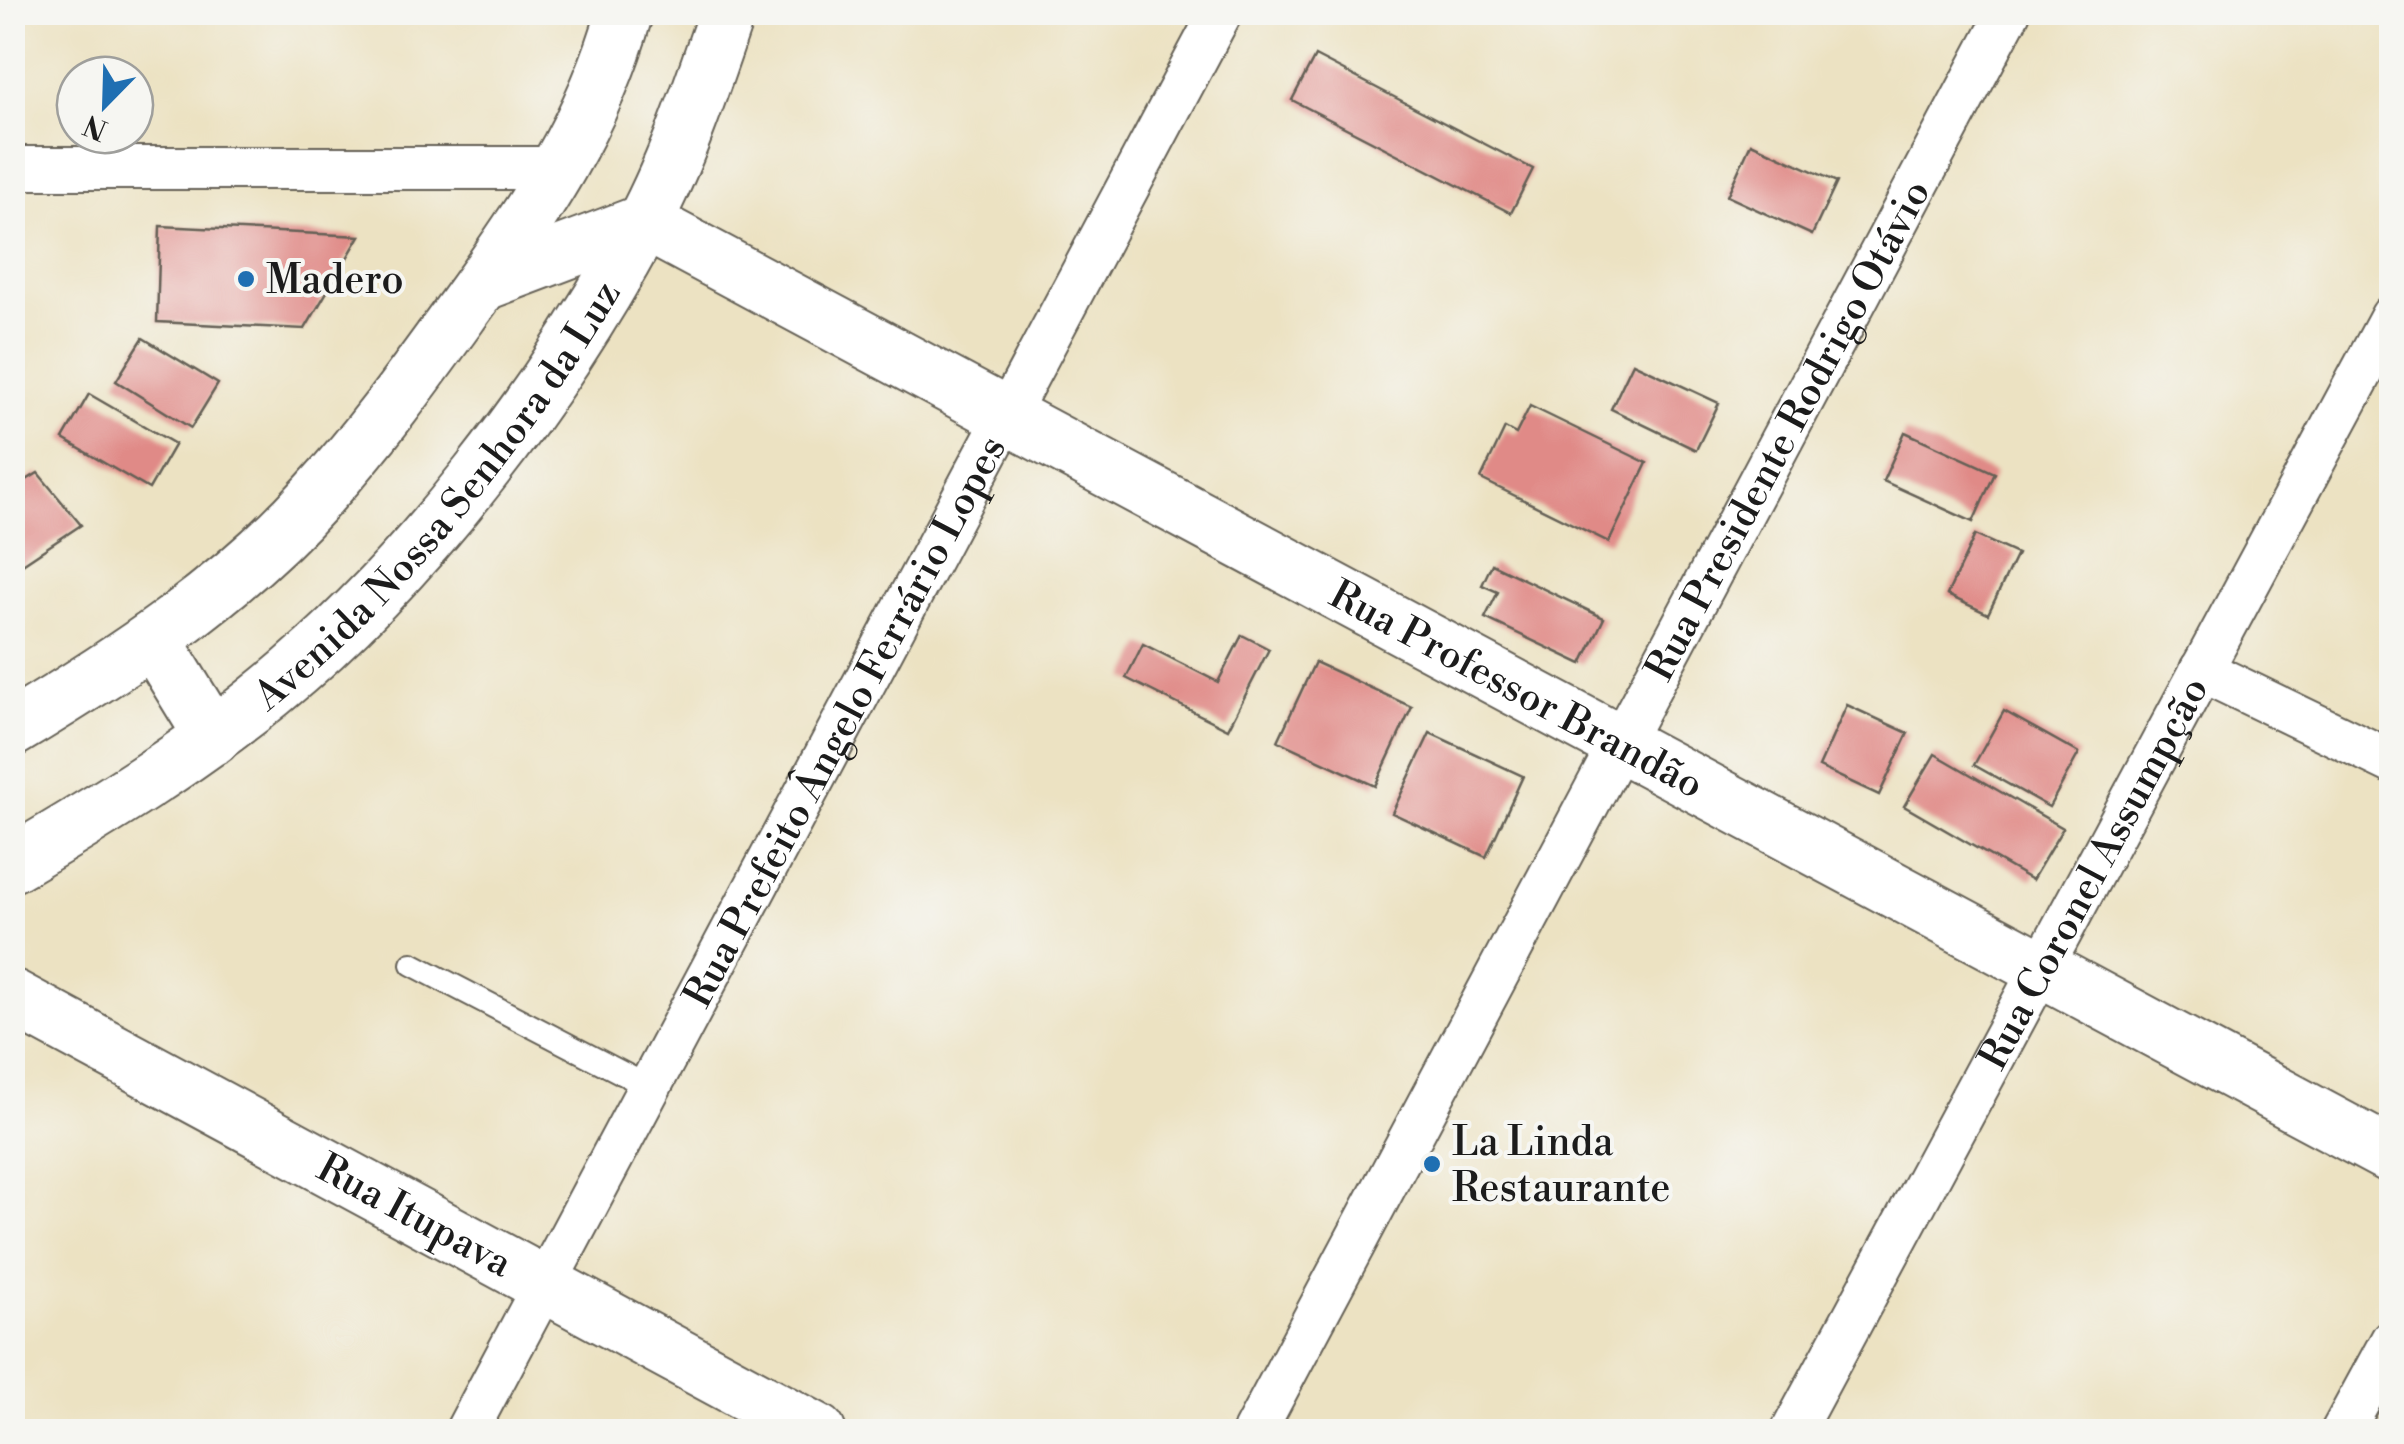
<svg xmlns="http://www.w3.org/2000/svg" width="2404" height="1444" font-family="'Libre Bodoni',serif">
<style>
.building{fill:#e08a87}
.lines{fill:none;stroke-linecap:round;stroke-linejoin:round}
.service-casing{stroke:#656156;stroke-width:26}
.minor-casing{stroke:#656156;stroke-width:46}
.secondary-casing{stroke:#656156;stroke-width:59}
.service{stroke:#fff;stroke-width:22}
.minor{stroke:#fff;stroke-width:42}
.secondary{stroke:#fff;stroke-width:55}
.poi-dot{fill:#1f6fb2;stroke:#f6f6f2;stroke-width:4}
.labels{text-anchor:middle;stroke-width:8;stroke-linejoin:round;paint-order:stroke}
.poi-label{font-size:40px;fill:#1c1c1c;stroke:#f6f6f2;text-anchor:start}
.street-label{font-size:40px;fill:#1c1c1c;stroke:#f6f6f2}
</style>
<rect width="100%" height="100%" fill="#f6f6f2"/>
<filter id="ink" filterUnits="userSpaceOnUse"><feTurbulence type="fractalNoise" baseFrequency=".01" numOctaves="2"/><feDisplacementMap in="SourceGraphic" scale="20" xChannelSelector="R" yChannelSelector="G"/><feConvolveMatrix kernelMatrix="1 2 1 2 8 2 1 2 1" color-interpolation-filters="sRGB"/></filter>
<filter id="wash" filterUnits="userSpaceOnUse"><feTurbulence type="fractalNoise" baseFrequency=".0048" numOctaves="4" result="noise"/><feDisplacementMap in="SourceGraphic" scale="40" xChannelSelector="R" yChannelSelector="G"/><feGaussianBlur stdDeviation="2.25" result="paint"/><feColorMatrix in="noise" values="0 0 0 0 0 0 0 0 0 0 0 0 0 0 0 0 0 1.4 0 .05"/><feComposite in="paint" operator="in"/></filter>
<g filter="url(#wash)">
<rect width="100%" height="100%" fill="#ece2c2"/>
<g id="blocks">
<path class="building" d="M1315,56l218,113 -22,44 -219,-113z
M1751,143l86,39 -25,53 -85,-39z
M160,226l200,10 -55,93 -148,-7z
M143,338l75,46 -27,44 -75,-47z
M1633,363l86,40 -23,47 -85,-41z
M89,394l86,50 -26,45 -86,-50z
M1530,406l117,57 -38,79 -128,-63 24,-51 11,6z
M1905,432l90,41 -22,49 -90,-41z
M38,473l43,52 -63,42 -6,-9v-69z
M1975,535l42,19 -29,60 -41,-19z
M1492,564l112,54 -22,46 -97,-46 13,-26 -16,-7z
M1242,635l27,14 -41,80 -102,-51 17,-34 75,38z
M1315,662l97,45 -37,79 -97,-45z
M1847,705l61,28 -29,62 -60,-28z
M2004,711l75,42 -30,54 -75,-42z
M1430,733l93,43 -37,81 -94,-44z
M1935,754l128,74 -31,52 -128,-74z"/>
</g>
</g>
<g filter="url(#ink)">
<use href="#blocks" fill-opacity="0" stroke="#656156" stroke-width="2.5"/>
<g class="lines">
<g class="service-casing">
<path id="service" d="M412,964l237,123"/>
</g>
<g class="minor-casing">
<g id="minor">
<path d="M12,168h548"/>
<path d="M2201,670l191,92"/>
<path id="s1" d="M466,1432l755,-1420"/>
<path id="s2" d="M1254,1432l755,-1420"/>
<path id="s3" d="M1792,1432l600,-1116"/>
<path d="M2342,1432l50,-92"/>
</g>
</g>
<g class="secondary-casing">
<g id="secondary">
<path id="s4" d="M644,222l1748,934"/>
<path d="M483,283l161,-61"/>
<path d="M153,639l60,98"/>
<path d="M12,729c110,-66 220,-138 306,-234 55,-60 102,-126 149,-191 68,-93 126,-179 158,-292"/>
<path id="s5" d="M12,864c90,-53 179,-107 259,-173 146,-120 283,-300 372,-467 35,-66 60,-141 84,-212"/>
<path id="s6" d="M12,997l806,435"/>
</g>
</g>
<use href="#service" class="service"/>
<use href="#minor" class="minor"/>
<use href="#secondary" class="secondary"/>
</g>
</g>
<g class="poi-dot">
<circle cx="246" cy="279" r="10"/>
<circle cx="1432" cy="1164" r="10"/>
</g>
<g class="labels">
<g class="poi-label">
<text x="266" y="293">Madero</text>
<text x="1452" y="1155">La Linda<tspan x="1452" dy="46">Restaurante</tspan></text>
</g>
<g class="street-label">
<text dy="14" stroke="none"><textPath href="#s2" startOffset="1135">Rua Presidente Rodrigo Otávio</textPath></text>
<text dy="14" stroke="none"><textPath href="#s5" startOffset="570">Avenida Nossa Senhora da Luz</textPath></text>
<text dy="14" stroke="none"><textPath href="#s4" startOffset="990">Rua Professor Brandão</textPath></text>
<text dy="14" stroke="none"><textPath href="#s1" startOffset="805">Rua Prefeito Ângelo Ferrário Lopes</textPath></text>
<text dy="14" stroke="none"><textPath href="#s3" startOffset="635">Rua Coronel Assumpção</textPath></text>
<text dy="14" stroke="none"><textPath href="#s6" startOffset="458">Rua Itupava</textPath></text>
</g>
</g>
<rect width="2404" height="1444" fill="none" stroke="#f6f6f2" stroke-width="50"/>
<g transform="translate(105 105) rotate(203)"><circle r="48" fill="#f6f6f2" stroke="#9f9f9c" stroke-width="2.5"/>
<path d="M0-8L18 38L0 25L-18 38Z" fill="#1f6fb2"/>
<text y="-15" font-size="28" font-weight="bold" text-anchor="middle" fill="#1c1c1c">N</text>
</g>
</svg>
